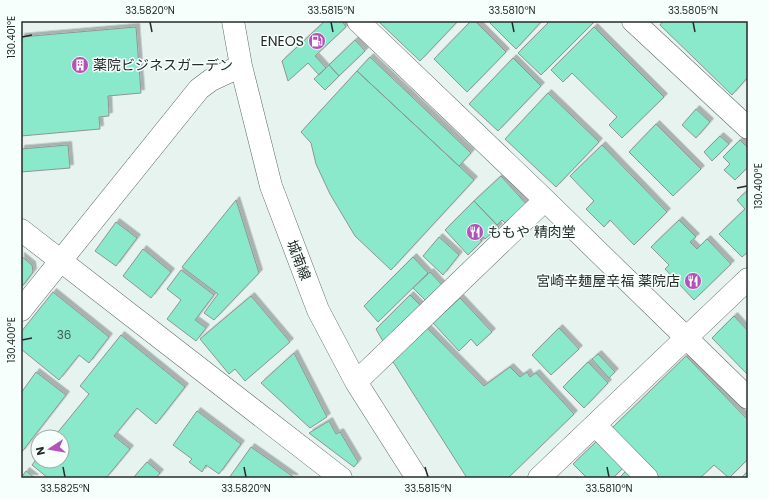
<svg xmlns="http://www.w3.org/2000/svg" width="769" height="499" font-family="Poppins,'Noto Sans JP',sans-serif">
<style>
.building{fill:#8be9cb;stroke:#8c9692;filter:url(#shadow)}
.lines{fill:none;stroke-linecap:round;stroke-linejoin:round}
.minor-casing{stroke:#606a66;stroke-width:23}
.minor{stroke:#fff;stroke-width:22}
.ticks{fill:none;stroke:#262b29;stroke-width:1.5}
.labels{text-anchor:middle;stroke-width:3;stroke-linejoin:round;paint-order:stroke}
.number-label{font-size:12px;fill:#3f5a52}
.poi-label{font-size:14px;fill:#262b29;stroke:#f7fffc;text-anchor:end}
.street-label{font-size:14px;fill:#262b29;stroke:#f7fffc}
.neatline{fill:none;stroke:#262b29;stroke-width:1.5}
.ticks-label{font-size:10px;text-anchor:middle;fill:#262b29}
</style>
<defs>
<filter id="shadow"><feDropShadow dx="3.5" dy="-3.5" stdDeviation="0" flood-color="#0004"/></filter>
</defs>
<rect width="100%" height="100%" fill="#e7f3ee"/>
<path class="building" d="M325,21h17l4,6 -31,29 11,12 -7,7 -11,-12 -20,18 -6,-20z
M378,21h80l-38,40z
M471,21h4l31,31 -39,40 -33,-33z
M488,21h54l-26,28z
M550,21h41l2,2 -52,52 -23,-22z
M663,21h85v56l-16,18 -72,-70z
M136,27l5,66 -33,3 1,20 -10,1 1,12 -79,7v-99z
M594,27l70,70 -42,41 -13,-13 8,-8 -45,-44 -9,9 -12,-12z
M355,40l10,11 -26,25 -10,-11z
M370,57l101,96 -12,13 -102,-95z
M513,58l28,28 -43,45 -29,-27z
M329,65l10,11 -14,14 -11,-11z
M357,71l117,109 -83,90 -36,-34 -25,-42 -14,-30 -5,-21 -10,-11z
M548,93l51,49 -43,45 -51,-48z
M696,109l14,13 -14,16 -14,-13z
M656,124l45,45 -28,27 -44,-44z
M720,136l9,8 -17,17 -8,-9z
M740,140l8,8v19l-13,13 -11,-10 6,-6 -7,-7z
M68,145l2,23 -49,4v-23z
M602,145l65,67 -33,33 -24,-25 -6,7 -18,-18 8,-8 -24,-25z
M501,176l27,30 -20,20 -6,-6 -5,5 -23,-24z
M748,190v62l-6,5 -23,-23 26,-25 -8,-9z
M236,200l23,73 -45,47 -10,-7 14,-19 -36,-27z
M474,201l25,26 -14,12 -2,-2 -3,3 2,1 -14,14 -23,-25z
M679,220l17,17 -6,5 7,7 10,-10 24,25 -37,36 -29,-31 4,-4 -18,-18z
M116,222l21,16 -21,28 -21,-15z
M439,237l20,18 -16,20 -20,-19z
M143,249l28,23 -20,26 -28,-22z
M21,256l11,9 1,7 -12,16z
M413,257l15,16 -50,49 -14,-16z
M181,270l33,25 -19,25 11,8 -10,13 -29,-22 14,-19 -14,-11z
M430,272l12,13 -16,16 -13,-13z
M53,292l56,45 -20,26 -10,-8 -20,25 -38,-31v-17z
M410,295l11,11 -37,37 -8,-14z
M251,296l39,46 -45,39 -10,-12 -6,5 -29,-35z
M460,298l32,34 -15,14 -6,-7 -12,12 -26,-28z
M734,316l14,15v44l-36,-37z
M424,325l60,61 26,-19 10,10 7,-5 3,5 6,-4 38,41 -66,64h-41l-77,-121z
M559,328l20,21 -28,26 -19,-20z
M121,335l64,52 -29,37 -19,-16 -23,28 16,13 -24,29h-58l-16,-13 6,-8v4h24v-24h-8l35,-43 -9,-8z
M294,353l33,64 -17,11 -49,-45z
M598,354l17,18 -6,6 -17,-19z
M686,356l62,64v39l-19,19 -15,-13 -14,13h-40l-48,-50z
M588,362l20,21 -24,25 -21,-21z
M36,372l30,23 -45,58v-60z
M197,411l44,33 -22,30 -13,-9 -4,7 -13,-10 3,-3 -19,-14z
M329,421l7,13 4,-2 18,30 -4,5 -45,-34z
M599,439l26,27 -12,12h-26l-14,-14z
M251,447l44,31h-66z
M147,462l13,11 -4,5h-23z
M26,471l9,7h-14z
M626,471l7,7h-14z
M748,471v7h-7z"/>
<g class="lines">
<g class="minor-casing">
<path id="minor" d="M233,21l8,45 30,120 47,124 38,72 61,96
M358,21l187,179 203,198
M633,21l115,107
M21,230l320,248
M21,310l178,-221 12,-9 30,-14
M356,382l189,-182
M595,425l52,53
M539,478l209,-199"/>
</g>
<use href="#minor" class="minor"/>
</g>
<path class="ticks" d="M150,22l2,10M331,22l2,10M512,22l2,10M693,22l2,10M22,37l10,-2M737,188l10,-2M22,340l10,-2M63,467l2,10M244,467l2,10M425,467l3,10M607,467l2,10"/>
<defs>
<g id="fuel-disc" transform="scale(0.9)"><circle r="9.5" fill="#b352ba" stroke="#f7fffc"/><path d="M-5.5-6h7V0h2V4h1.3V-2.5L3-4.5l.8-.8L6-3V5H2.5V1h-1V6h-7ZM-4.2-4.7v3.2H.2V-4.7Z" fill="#fff"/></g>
<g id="building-disc" transform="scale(0.9)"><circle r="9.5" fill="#b352ba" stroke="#f7fffc"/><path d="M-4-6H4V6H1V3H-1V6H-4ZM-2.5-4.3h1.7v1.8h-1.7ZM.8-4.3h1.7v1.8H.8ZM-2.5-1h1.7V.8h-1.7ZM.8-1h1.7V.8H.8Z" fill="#fff"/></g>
<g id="restaurant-disc" transform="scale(0.9)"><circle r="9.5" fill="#b352ba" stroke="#f7fffc"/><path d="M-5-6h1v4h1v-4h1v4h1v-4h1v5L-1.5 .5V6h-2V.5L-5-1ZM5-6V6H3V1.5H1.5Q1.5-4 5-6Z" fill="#fff"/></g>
</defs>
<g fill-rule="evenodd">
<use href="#fuel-disc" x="317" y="41"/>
<use href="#building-disc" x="80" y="65"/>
<use href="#restaurant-disc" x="475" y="232"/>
<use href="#restaurant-disc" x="693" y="281"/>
</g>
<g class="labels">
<g class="number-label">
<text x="64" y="339">36</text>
</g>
<g class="poi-label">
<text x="304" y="46">ENEOS</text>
<text x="93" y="70" text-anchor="start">薬院ビジネスガーデン</text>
<text x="488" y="237" text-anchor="start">ももや 精肉堂</text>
<text x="680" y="286">宮崎辛麺屋辛福 薬院店</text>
</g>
<g class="street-label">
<text transform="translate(299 260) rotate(69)" y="5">城南線</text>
</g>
</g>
<rect width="769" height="499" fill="none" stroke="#f7fffc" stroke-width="44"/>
<g transform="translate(50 449) rotate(258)"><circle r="19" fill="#f7fffc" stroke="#a3aaa8"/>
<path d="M0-3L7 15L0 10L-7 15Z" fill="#b352ba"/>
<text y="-6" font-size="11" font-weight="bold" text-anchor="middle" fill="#262b29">N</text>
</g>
<rect x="22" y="22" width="725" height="455" class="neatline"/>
<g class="ticks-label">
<text x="150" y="14">33.5820°N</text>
<text x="331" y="14">33.5815°N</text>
<text x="512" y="14">33.5810°N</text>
<text x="693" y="14">33.5805°N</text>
<text transform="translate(11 37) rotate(-90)" y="4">130.401°E</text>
<text transform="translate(758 186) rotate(-90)" y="4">130.400°E</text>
<text transform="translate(11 340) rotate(-90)" y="4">130.400°E</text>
<text x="65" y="492">33.5825°N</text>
<text x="246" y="492">33.5820°N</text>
<text x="428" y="492">33.5815°N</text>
<text x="609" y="492">33.5810°N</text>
</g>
</svg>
